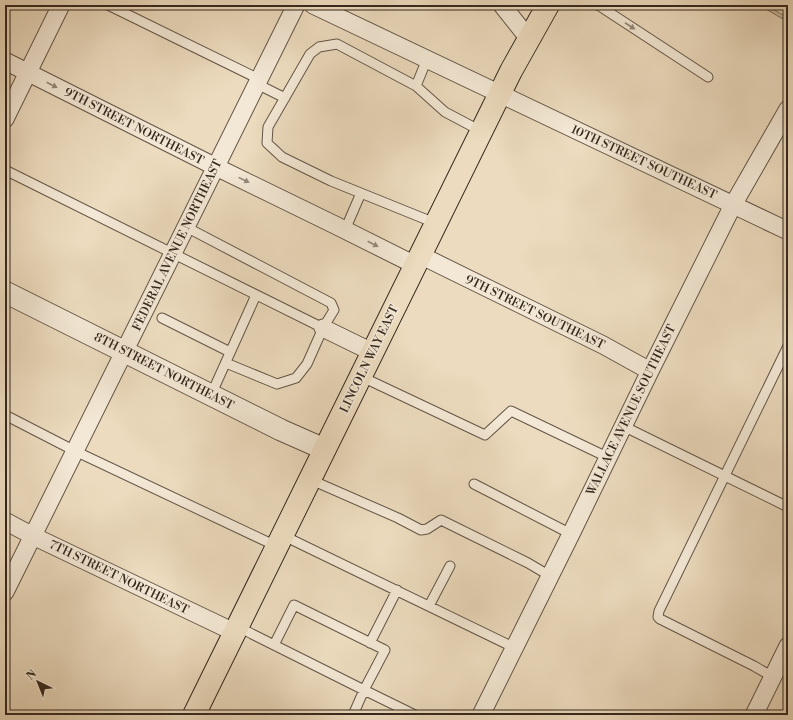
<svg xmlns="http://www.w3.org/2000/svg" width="793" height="720" font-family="'Libre Bodoni',serif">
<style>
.green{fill:#cdbda3;stroke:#817260}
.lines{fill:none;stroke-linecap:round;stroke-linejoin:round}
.service-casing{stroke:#635546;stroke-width:11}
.minor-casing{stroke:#635546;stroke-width:19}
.tertiary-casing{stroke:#635546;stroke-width:23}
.primary-casing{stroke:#35281e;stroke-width:24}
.service{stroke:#f3e8d5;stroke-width:9}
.minor{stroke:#f3e8d5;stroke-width:17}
.tertiary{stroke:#f3e8d5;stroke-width:21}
.primary{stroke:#ecdbbe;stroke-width:22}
.oneway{fill:#94887a}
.labels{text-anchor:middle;stroke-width:3.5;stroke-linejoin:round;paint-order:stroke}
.street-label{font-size:12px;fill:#35281e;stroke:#f3e8d5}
</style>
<rect width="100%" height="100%" fill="#ecdbbe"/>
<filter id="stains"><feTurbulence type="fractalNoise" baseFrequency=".005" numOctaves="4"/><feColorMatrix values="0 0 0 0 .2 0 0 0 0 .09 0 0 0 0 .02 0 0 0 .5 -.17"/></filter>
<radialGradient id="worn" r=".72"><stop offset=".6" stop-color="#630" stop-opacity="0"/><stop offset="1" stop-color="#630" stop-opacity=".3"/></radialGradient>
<path class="green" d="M759,5h7l22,13v4z"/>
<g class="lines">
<g class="service-casing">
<path id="service" d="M108,5l151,74
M598,5l110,72
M257,84l28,14
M416,86l11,-27
M5,170l318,158
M435,223l-104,-42 -49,-24 -15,-14 1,-16 42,-73 9,-7 18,-3 79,42 29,26 36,19
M186,227l145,76 3,7 -11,18 -16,36 -11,14 -19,6 -51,-21
M345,230l16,-37
M162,318l68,34
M360,376l125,59 26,-24 96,46
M211,395l45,-100
M5,415l70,36 201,95
M623,426l165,81
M309,479l89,39 23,12 6,-1 14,-9 87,43 22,13
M474,484l97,50
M282,535l233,113
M429,606l21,-40
M237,626l15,8 112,56 21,-40 -91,-45 -20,40
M370,643l27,-53
M773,677l-19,-11 -94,-47 -2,-2 1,-6 129,-265
M353,715l11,-25 51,25"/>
</g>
<g class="minor-casing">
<path id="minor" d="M313,5l475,226
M502,5l27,34
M5,61l211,106 119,58 80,40
M5,119l56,-114
M420,255l183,90 47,26
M323,328l49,24
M5,521l28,15 201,96
M5,592l291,-587
M481,715l90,-181 79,-163 83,-166 55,-96
M754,715l34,-69"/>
</g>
<g class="tertiary-casing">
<path id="tertiary" d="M5,292l276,138 43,19"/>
</g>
<g class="primary-casing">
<path id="primary" d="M194,715l317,-644 37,-66"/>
</g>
<use href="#service" class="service"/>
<use href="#minor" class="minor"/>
<use href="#tertiary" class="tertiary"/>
<use href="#primary" class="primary"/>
</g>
<defs><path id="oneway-solid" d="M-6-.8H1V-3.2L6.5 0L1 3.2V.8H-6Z"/></defs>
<g class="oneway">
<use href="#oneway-solid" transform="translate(630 26) rotate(33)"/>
<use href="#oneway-solid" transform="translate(52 85) rotate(27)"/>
<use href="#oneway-solid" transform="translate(244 180) rotate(26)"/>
<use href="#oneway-solid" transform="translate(373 244) rotate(27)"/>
</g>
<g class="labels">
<g class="street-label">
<text transform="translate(134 126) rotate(27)" y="4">9TH STREET NORTHEAST</text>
<text transform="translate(644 162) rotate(25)" y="4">10TH STREET SOUTHEAST</text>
<text transform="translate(177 245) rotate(-64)" y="4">FEDERAL AVENUE NORTHEAST</text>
<text transform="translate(535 312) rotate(26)" y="4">9TH STREET SOUTHEAST</text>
<text transform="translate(369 359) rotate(-64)" y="4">LINCOLN WAY EAST</text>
<text transform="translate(164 371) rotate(27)" y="4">8TH STREET NORTHEAST</text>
<text transform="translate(631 410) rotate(-64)" y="4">WALLACE AVENUE SOUTHEAST</text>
<text transform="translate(119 577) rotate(26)" y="4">7TH STREET NORTHEAST</text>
</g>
</g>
<rect width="793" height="720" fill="none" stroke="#ecdbbe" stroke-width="20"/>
<rect x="6" y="6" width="781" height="708" fill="none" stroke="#35281e" stroke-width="2"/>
<rect x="10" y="10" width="773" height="700" fill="none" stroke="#35281e"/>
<g transform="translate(38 682) rotate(317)" stroke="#f3e8d5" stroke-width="3" paint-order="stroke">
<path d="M0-3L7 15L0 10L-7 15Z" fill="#35281e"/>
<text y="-6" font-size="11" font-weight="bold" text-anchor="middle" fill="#35281e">N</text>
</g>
<rect width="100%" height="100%" filter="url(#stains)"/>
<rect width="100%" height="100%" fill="url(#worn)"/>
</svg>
